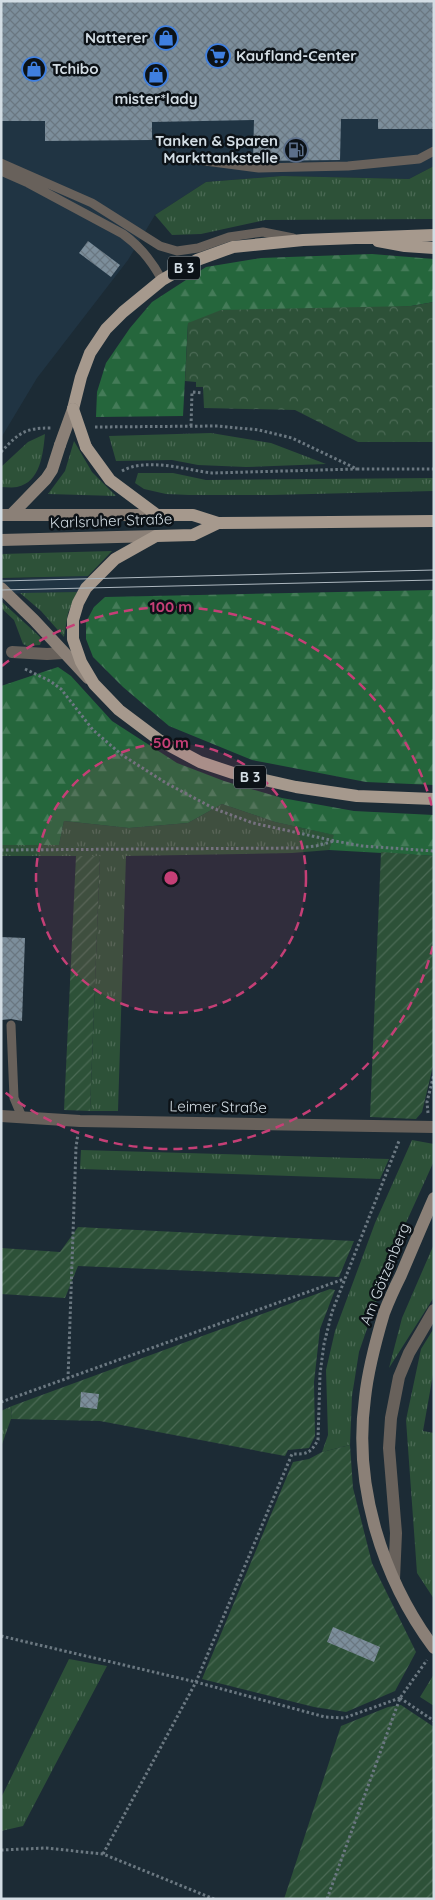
<svg xmlns="http://www.w3.org/2000/svg" width="435" height="1900" font-family="Quicksand,sans-serif">
<style>
.built{fill:#203443}
.grass{fill:url(#grass-tufts)}
.forest{fill:url(#forest-firs)}
.park{fill:url(#park-crowns)}
.garden{fill:url(#garden-furrows)}
.building{fill:url(#building-cross-hatch)}
.lines{fill:none;stroke-linecap:round;stroke-linejoin:round}
.path{stroke:#6b7881;stroke-width:3;stroke-dasharray:2.5 2.5;stroke-linecap:butt}
.lane{stroke:#68615b;stroke-width:9}
.street{stroke:#68615b;stroke-width:12}
.secondary{stroke:#8b8077;stroke-width:12}
.primary{stroke:#a6998d;stroke-width:12}
.tram{stroke:#adb8c0;stroke-width:1}
.secondary-bridge{stroke:#8b8077;stroke-width:12}
.primary-bridge{stroke:#a6998d;stroke-width:12}
.ring{fill:none;stroke:#c53f76;stroke-width:2.5;stroke-dasharray:9 6}
.labels{text-anchor:middle;stroke-width:5;stroke-linejoin:round;paint-order:stroke}
.shield{fill:#0c1217;stroke:#97a0a6;stroke-width:1}
.shield-label{font-size:14px;font-weight:bold;fill:#d3dde4}
.poi-label{font-size:15px;font-weight:bold;fill:#d3dde4;stroke:#0c1217;text-anchor:end}
.street-label{font-size:15px;fill:#d3dde4;stroke:#0c1217}
.centre{fill:#c53f76;stroke:#0c1217;stroke-width:2.5}
.ring-label{font-size:15px;text-anchor:middle;font-weight:bold;fill:#c53f76;stroke:#0c1217;stroke-width:5;stroke-linejoin:round;paint-order:stroke}
</style>
<defs>
<pattern id="grass-tufts" width="24" height="20" patternUnits="userSpaceOnUse" patternTransform="scale(1.25)"><rect width="24" height="20" fill="#2d5138"/><path d="M3 7l-1-3M5 7V3M7 7l1-3M15 17l-1-3M17 17v-4M19 17l1-3" fill="none" stroke="#4b6a55"/></pattern>
<pattern id="forest-firs" width="22" height="20" patternUnits="userSpaceOnUse" patternTransform="scale(1.25)"><rect width="22" height="20" fill="#25663c"/><path d="M5 1l3.5 6h-7zM16 11l3.5 6h-7z" fill="#447b58"/></pattern>
<pattern id="park-crowns" width="20" height="18" patternUnits="userSpaceOnUse" patternTransform="scale(1.25)"><rect width="20" height="18" fill="#2d5138"/><path d="M2 6a3 3 0 1 1 6 0M12 15a3 3 0 1 1 6 0" fill="none" stroke="#4b6a55"/></pattern>
<pattern id="garden-furrows" width="10" height="10" patternUnits="userSpaceOnUse" patternTransform="scale(1.25)"><rect width="10" height="10" fill="#2d5138"/><path d="M-1 1l2-2M0 10L10 0M9 11l2-2" fill="none" stroke="#4b6a55"/></pattern>
<pattern id="building-cross-hatch" width="8" height="8" patternUnits="userSpaceOnUse" patternTransform="scale(1.25)"><rect width="8" height="8" fill="#7c8e9b"/><path d="M0 0l8 8M0 8l8-8" fill="none" stroke="#6a7781"/></pattern>
</defs>
<rect width="100%" height="100%" fill="#1c2b35"/>
<path class="built" d="M1,1h433v165l-25,13 -127,-3 -76,6 -51,33 -27,45 -91,118 -36,60z
M88,576l-11,16 -76,2v-15z"/>
<path class="grass" d="M434,166v53l-169,1 -64,14 -29,1 -17,-20 51,-33 76,-6 127,3z
M211,433l60,10 55,21 -80,3 -48,-2 -26,-5 -56,1 -7,-25z
M45,434c-2,19 -4,48 -28,53 -5,1 -11,0 -16,0v-20l27,-25z
M74,441l18,31 24,24 -68,-2 17,-23z
M138,473h35l33,7 228,-2v13l-163,4h-82l-23,-1 -22,-5 -9,-6z
M112,551l-24,25 -87,2v-24z
M77,592l-9,21 -4,24 -23,-26 -21,-18z
M1,601l38,35 3,4 -2,5 -13,1 -4,-2 -9,-24 -13,-12z
M222,804l53,18 60,13 -6,15 -37,3 -166,3 -8,255h-28l10,-255h-99v-11h58l5,-24 65,7 59,-5z
M412,1140l22,4v17l-39,86 -36,105 -7,44 -2,49 -28,7 6,-17 -2,-65 9,-39 40,-108z
M81,1150l308,9 -9,20 -300,-10z
M434,1244v53l-45,71 13,-50z
M434,1328v41l-11,62 11,2v166l-17,-26 -11,-153 15,-71z
M12,1406l-1,13 -10,28v-36z
M69,1659l38,7 -84,160 -22,5v-33z
M434,1674v32l-14,-9z"/>
<path class="forest" d="M372,254l62,5v43l-23,4 -223,17 -5,93 -87,1 1,-25 9,-29 24,-35 22,-26 54,-35 55,-9z
M434,590v195l-68,-3 -114,-22 -83,-34 -46,-39 -30,-30 -7,-18v-17l8,-15 11,-10z
M58,667l13,9 41,45 65,42 47,18 58,17 72,13 80,4v41l-105,-6 5,-15 -59,-13 -53,-18 -34,19 -59,5 -65,-7 -5,24h-58v-159z"/>
<path class="park" d="M434,302v140h-76l-63,-32 -91,-2 -1,-21h-7v-5l-11,-1 3,-58 33,-13 190,-4z"/>
<path class="garden" d="M381,852l53,4v206l-12,50 -6,7 -46,-2z
M76,856h24l-10,255 -26,-1z
M78,1227l276,14 -15,36 -261,-11 -13,32 -64,-4v-46l59,4z
M330,1289l5,1 -15,39 -6,53 1,54 -6,12 -21,2 -3,6 -185,-35 -89,-2 1,-13z
M350,1445l3,43 19,75 44,89 -21,39 -49,21 -32,-5 -112,-28 91,-217 16,-3 13,-7z
M401,1705l33,22v172h-150l57,-173 47,-19z"/>
<path class="building" d="M1,1h433v128h-56v-10h-37l-1,41 -87,1 1,-41 -102,2v18l-107,1v-20h-44z
M88,241l32,24 -9,12 -32,-24z
M1,937l24,1 -3,83 -11,-2 -10,1z
M81,1392l18,2 -2,15 -17,-2z
M333,1627l47,20 -6,15 -47,-20z"/>
<g class="lines">
<path class="path" d="M191,426l1,-34 11,1
M95,427l123,-1 41,4 33,8 65,31h77
M1,452c18,-19 23,-24 50,-24
M122,471c25,-14 64,-1 90,2l145,-4
M25,669l25,12 11,8 32,41 29,25 44,28 49,26 38,14 82,18 27,5 72,5
M1,850l296,-2 19,-2 18,-5
M428,1113l-1,-11 7,-28
M68,1379l8,-232 2,-13
M1,1402l343,-123
M1,1636l195,46 129,35 19,1 56,-20
M400,1698l34,23
M1,1850l45,-2 57,6 111,45
M103,1854l93,-172 96,-228c15,0 18,0 26,-14l2,-66 4,-30 8,-32 67,-171
M327,1899l73,-201 27,-38"/>
<path class="lane" d="M175,157l84,11 89,-2 71,-7 15,-8
M1,163l91,40 68,43 17,5 21,-3 31,-11 34,-5 30,6
M1,171l27,12 95,51c18,13 29,27 39,46
M11,1025l3,73 8,19"/>
<path class="street" d="M12,652l35,2 16,-1
M1,1116l79,5 354,6
M394,1579l2,-46 -7,-85 2,-30 8,-41 10,-24 25,-43"/>
<path class="secondary" d="M1,515h156
M11,515l35,-36 6,-9 8,-25
M1,540l155,-4
M1,588l33,32 54,58
M434,1198c-11,25 -22,51 -33,77 -6,12 -12,25 -17,38 -8,27 -16,56 -19,85 -12,87 17,180 69,250"/>
<path class="primary" d="M378,241l27,5 29,2
M73,409l8,-32 9,-24 16,-24 17,-17 39,-32 35,-20 36,-13 70,-7 131,-5
M86,447l24,33 47,35h36l25,8 216,-2
M218,523l-25,12 -37,1 -41,23 -29,29 -8,15 -5,17v19l8,23 13,22 25,26 40,30 41,22 33,11 63,14 61,9 77,3"/>
<path class="tram" d="M1,581l433,-11
M1,590l433,-10"/>
<path class="secondary-bridge" d="M60,445l13,-36"/>
<path class="primary-bridge" d="M73,409l13,38"/>
</g>
<circle cx="171" cy="878" r="135" fill="#c53f76" fill-opacity=".12"/>
<g class="ring">
<circle cx="171" cy="878" r="135"/>
<path d="M433 946A271 271 0 0 1 2 1090M2 666A271 271 0 0 1 433 810"/>
</g>
<defs>
<g id="shop-ring" transform="scale(1.25)"><circle r="9.5" fill="#0c1217" stroke="#3f7fe0" stroke-width="1.5"/><path d="M-5-2.5h2.3a2.7 3.5 0 0 1 5.4 0H5L5.5 6h-11ZM-1.5-2.5h3a1.5 2.3 0 0 0-3 0Z" fill="#3f7fe0"/></g>
<g id="supermarket-ring" transform="scale(1.25)"><circle r="9.5" fill="#0c1217" stroke="#3f7fe0" stroke-width="1.5"/><path d="M-6-5.5h2.5l.6 2H6L4.5 2H-2.5L-4.4-4H-6ZM-1.5 3.2a1.3 1.3 0 1 0 .1 0ZM3 3.2a1.3 1.3 0 1 0 .1 0Z" fill="#3f7fe0"/></g>
<g id="fuel-ring" transform="scale(1.25)"><circle r="9.5" fill="#0c1217" stroke="#5c6f8a" stroke-width="1.5"/><path d="M-5.5-6h7V0h2V4h1.3V-2.5L3-4.5l.8-.8L6-3V5H2.5V1h-1V6h-7ZM-4.2-4.7v3.2H.2V-4.7Z" fill="#5c6f8a"/></g>
</defs>
<g fill-rule="evenodd">
<use href="#shop-ring" x="166" y="38"/>
<use href="#supermarket-ring" x="218" y="56"/>
<use href="#shop-ring" x="34" y="69"/>
<use href="#shop-ring" x="156" y="75"/>
<use href="#fuel-ring" x="296" y="150"/>
</g>
<g class="labels">
<g class="shield">
<rect x="168" y="256.5" width="32" height="23" rx="4"/>
<rect x="234" y="765.5" width="32" height="23" rx="4"/>
</g>
<g class="shield-label">
<text x="184" y="273">B 3</text>
<text x="250" y="782">B 3</text>
</g>
<g class="poi-label">
<text x="148" y="43">Natterer</text>
<text x="236" y="61" text-anchor="start">Kaufland-Center</text>
<text x="52" y="74" text-anchor="start">Tchibo</text>
<text x="156" y="104" text-anchor="middle">mister*lady</text>
<text x="278" y="146">Tanken &amp; Sparen<tspan x="278" dy="17">Markttankstelle</tspan></text>
</g>
<g class="street-label">
<text transform="translate(111 521) rotate(-2)" y="5">Karlsruher Straße</text>
<text transform="translate(218 1107) rotate(1)" y="5">Leimer Straße</text>
<text transform="translate(385 1274) rotate(-68)" y="5">Am Götzenberg</text>
</g>
</g>
<circle cx="171" cy="878" r="8" class="centre"/>
<g class="ring-label">
<text x="171" y="612">100 m</text>
<text x="171" y="748">50 m</text>
</g>
<rect width="435" height="1900" fill="none" stroke="#d3dde4" stroke-width="5"/>
</svg>
